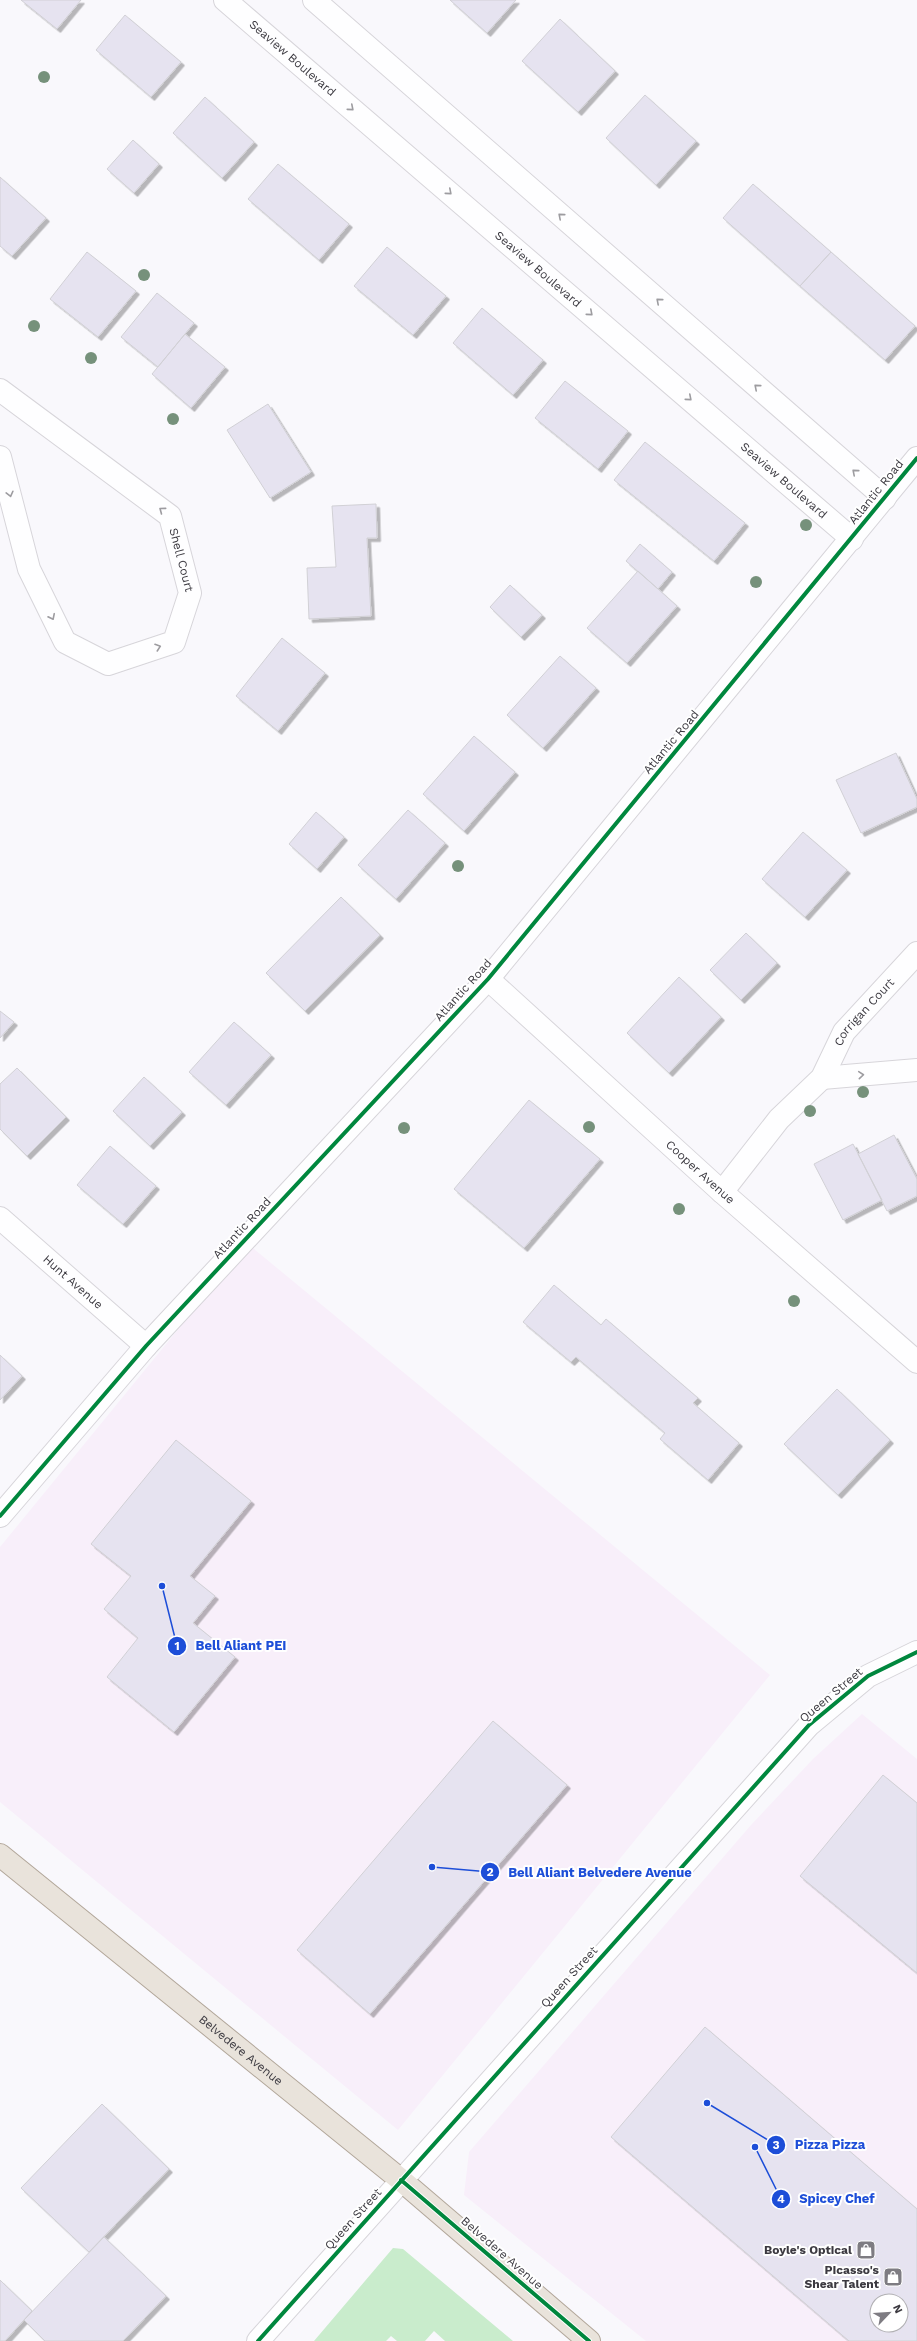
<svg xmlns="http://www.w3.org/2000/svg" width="917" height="2341" font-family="'Work Sans',sans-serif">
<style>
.commercial{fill:#f8effa;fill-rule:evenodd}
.green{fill:#c9eccc}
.building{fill:#e6e3f0;stroke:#d1d0d5;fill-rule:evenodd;filter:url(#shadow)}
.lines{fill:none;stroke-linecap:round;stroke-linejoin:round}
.minor-casing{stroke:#d7d5da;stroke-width:24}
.major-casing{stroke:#b2a79a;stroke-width:24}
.minor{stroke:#fefeff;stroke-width:22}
.major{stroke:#e9e3db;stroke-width:22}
.cycleway-casing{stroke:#fff;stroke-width:6}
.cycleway{stroke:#00873e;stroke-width:4}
.tree{fill:#76917b}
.oneway{stroke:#9d9ca0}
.labels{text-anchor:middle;stroke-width:4;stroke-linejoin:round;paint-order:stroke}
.street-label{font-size:12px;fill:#3c3a41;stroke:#fff}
.poi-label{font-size:12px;font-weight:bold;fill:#3c3a41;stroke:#fff;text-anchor:end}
.leader{fill:none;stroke:#1d4ed8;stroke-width:1.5}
.callout-dot{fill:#1d4ed8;stroke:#fff;stroke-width:1.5}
.mark-label{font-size:12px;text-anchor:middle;font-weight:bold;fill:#fff}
.callout-label{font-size:13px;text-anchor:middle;font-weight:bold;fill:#1d4ed8;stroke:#fff;stroke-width:4;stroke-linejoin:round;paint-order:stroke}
</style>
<defs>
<filter id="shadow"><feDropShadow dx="3.5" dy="3.5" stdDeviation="0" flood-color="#0004"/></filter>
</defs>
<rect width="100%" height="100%" fill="#f9f8fc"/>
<path class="commercial" d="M248,1244l522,431 -372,455 -398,-328v-255z
M862,1714l55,45v582h-271l-182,-146 5,-43 282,-327 62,-66zM877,2301h24v24h-24z"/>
<path class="green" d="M393,2248l10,1 110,92h-68l-11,-10 -9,10h-28l-6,-5 -5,5h-72z"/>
<path class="building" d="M21,0h60l-24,29z
M450,0h66l-29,33z
M125,15l56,47 -30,35 -55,-47z
M560,19l55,52 -37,41 -56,-51z
M645,95l51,46 -40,44 -50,-47z
M205,97l49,45 -32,36 -49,-45z
M133,140l26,24 -25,29 -27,-24z
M278,164l71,60 -30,36 -71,-61z
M0,177l46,41 -34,38 -12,-10z
M753,184l78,68 -31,34 -77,-68z
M387,247l59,49 -33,39 -59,-49z
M87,252l49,39 -38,46 -48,-38z
M831,252l84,74 -30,34 -85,-74z
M157,293l37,30 -36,44 -37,-30z
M482,308l61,52 -30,35 -60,-52z
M185,334l40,33 -34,41 -39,-34z
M565,381l63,50 -30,38 -63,-51z
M268,404l43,68 -41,26 -43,-68z
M645,442l100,81 -31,38 -100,-81z
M376,504l1,34h-10l4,78 -62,3 -2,-51 29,-1 -4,-61z
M640,544l32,28 -14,17 -32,-28z
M638,571l39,35 -50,57 -40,-35z
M510,585l32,30 -21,22 -31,-30z
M282,638l43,35 -47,58 -42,-35z
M560,656l36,32 -53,60 -36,-33z
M474,736l41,36 -51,59 -41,-37z
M896,753l21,46v8l-56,26 -25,-53z
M408,810l37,33 -49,56 -38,-34z
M316,812l28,25 -27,32 -28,-25z
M803,832l44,38 -42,47 -43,-38z
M341,897l39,38 -75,76 -39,-38z
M746,933l31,30 -36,37 -31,-30z
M679,977l42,40 -52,56 -42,-40z
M0,1011l14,11 -14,16z
M234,1022l37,33 -45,50 -37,-33z
M17,1068l49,49 -39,39 -27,-27v-45z
M144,1077l38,35 -32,34 -37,-35z
M529,1100l71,59 -76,89 -70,-59z
M894,1135l23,44v17l-30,15 -29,-57z
M853,1144l29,56 -39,20 -29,-56z
M110,1146l46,40 -33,38 -46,-39z
M554,1285l47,40 5,-6 92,79 -5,5 46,40 -31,37 -48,-41 5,-6 -89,-76 -5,5 -48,-40z
M0,1355l22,21 -22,24z
M837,1389l53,51 -52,55 -54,-51z
M176,1440l75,61 -61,75 25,20 -22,27 42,34 -61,75 -67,-55 31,-39 -34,-29 27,-33 -40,-32z
M493,1721l74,64 -197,229 -73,-64z
M883,1775l34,28v170l-117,-97z
M705,2027l212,182v132h-68l-238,-204zM877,2301h24v24h-24z
M102,2104l67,65 -80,83 -68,-64z
M104,2237l62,59 -43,45h-78l-21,-21z
M0,2280l32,31 -27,30h-5z"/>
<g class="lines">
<g class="minor-casing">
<g id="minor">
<path id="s1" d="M225,0l627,539"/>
<path d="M314,0l571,498"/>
<path id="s2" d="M0,390l170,126 20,77 -16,49 -66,22 -43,-22 -36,-73 -29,-112"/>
<path id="s3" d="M488,979l234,213 195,170"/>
<path d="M822,1078l95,-8"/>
<path id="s4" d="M722,1192l57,-73 43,-41 22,-46 73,-79"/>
<path id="s5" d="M0,1218l146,128"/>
<path d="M0,1516l146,-170 342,-367 429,-521"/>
<path d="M258,2341l551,-616 59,-49 49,-24"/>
</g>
</g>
<g class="major-casing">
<g id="major">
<path id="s6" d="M0,1855l401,325 188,161"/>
</g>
</g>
<use href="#minor" class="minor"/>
<use href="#major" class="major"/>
<g class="cycleway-casing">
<path id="cycleway" d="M0,1516l146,-170 342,-367 429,-521
M401,2180l188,161
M258,2341l551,-616 59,-49 49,-24"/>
</g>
<use href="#cycleway" class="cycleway"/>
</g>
<g class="tree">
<circle cx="44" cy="77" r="6"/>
<circle cx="144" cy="275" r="6"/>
<circle cx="34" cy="326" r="6"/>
<circle cx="91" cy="358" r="6"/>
<circle cx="173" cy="419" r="6"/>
<circle cx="806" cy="525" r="6"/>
<circle cx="756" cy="582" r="6"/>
<circle cx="458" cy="866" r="6"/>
<circle cx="863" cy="1092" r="6"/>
<circle cx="810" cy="1111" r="6"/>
<circle cx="589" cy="1127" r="6"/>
<circle cx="404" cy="1128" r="6"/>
<circle cx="679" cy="1209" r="6"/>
<circle cx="794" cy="1301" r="6"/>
</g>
<defs><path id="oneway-chevron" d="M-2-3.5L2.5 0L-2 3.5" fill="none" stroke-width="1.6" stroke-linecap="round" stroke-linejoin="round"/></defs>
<g class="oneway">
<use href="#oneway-chevron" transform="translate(351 108) rotate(41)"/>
<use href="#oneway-chevron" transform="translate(449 192) rotate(41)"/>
<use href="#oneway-chevron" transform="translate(561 216) rotate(-139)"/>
<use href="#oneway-chevron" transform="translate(659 301) rotate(-139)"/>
<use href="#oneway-chevron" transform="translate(590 313) rotate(41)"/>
<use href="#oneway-chevron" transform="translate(757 387) rotate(-139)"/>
<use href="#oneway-chevron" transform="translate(689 398) rotate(41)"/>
<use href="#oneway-chevron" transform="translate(855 472) rotate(-139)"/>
<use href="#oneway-chevron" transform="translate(10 494) rotate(76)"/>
<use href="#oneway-chevron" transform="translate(162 510) rotate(-143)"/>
<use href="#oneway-chevron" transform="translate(52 617) rotate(64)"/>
<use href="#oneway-chevron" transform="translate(158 647) rotate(-19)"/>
<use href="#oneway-chevron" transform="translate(861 1075) rotate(-5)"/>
</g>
<defs>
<g id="shop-square" transform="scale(1)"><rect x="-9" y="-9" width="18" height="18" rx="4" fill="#7e7c82" stroke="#fff"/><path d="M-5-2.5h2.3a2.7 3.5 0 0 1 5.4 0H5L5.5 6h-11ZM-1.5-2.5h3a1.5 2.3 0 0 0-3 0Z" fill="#fff"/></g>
</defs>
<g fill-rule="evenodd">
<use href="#shop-square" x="866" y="2250"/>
<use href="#shop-square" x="893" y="2277"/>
</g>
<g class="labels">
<g class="street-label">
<text dy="4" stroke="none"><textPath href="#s1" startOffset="89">Seaview Boulevard</textPath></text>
<text dy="4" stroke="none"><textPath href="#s1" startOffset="413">Seaview Boulevard</textPath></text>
<text dy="4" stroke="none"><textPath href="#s1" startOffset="737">Seaview Boulevard</textPath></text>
<text transform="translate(876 492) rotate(-51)" y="4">Atlantic Road</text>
<text dy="4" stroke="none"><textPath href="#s2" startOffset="257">Shell Court</textPath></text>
<text transform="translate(671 742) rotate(-50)" y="4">Atlantic Road</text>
<text transform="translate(463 990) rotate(-48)" y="4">Atlantic Road</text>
<text dy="4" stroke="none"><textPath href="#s4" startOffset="231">Corrigan Court</textPath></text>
<text dy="4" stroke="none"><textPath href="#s3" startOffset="287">Cooper Avenue</textPath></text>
<text transform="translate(242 1228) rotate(-47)" y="4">Atlantic Road</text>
<text dy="4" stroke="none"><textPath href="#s5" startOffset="97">Hunt Avenue</textPath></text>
<text transform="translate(831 1695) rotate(-40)" y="4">Queen Street</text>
<text transform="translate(569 1977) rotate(-48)" y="4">Queen Street</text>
<text dy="4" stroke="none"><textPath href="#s6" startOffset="310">Belvedere Avenue</textPath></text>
<text transform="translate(353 2219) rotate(-48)" y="4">Queen Street</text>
<text transform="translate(502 2253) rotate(41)" y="4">Belvedere Avenue</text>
</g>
<g class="poi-label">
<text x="852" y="2254">Boyle's Optical</text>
<text x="879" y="2274">PIcasso's<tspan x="879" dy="14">Shear Talent</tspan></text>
</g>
</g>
<path class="leader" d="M162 1586L177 1646M432 1867L490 1872M707 2103L776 2145M755 2147L781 2199"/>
<g class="callout-dot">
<circle cx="162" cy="1586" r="4"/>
<circle cx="432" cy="1867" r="4"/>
<circle cx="707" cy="2103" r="4"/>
<circle cx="755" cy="2147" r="4"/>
<circle cx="177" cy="1646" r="10"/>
<circle cx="490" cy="1872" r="10"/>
<circle cx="776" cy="2145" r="10"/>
<circle cx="781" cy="2199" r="10"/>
</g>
<g class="mark-label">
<text x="177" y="1650">1</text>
<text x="490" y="1876">2</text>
<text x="776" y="2149">3</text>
<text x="781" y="2203">4</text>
</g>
<g class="callout-label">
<text x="241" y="1650">Bell Aliant PEI</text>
<text x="600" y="1877">Bell Aliant Belvedere Avenue</text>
<text x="830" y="2149">Pizza Pizza</text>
<text x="837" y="2203">Spicey Chef</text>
</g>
<g transform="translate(889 2313) rotate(65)"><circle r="19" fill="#ffffff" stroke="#b1b0b3"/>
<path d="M0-3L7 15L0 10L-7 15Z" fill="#7e7c82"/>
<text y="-6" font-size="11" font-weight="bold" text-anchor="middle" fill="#3c3a41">N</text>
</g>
</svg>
